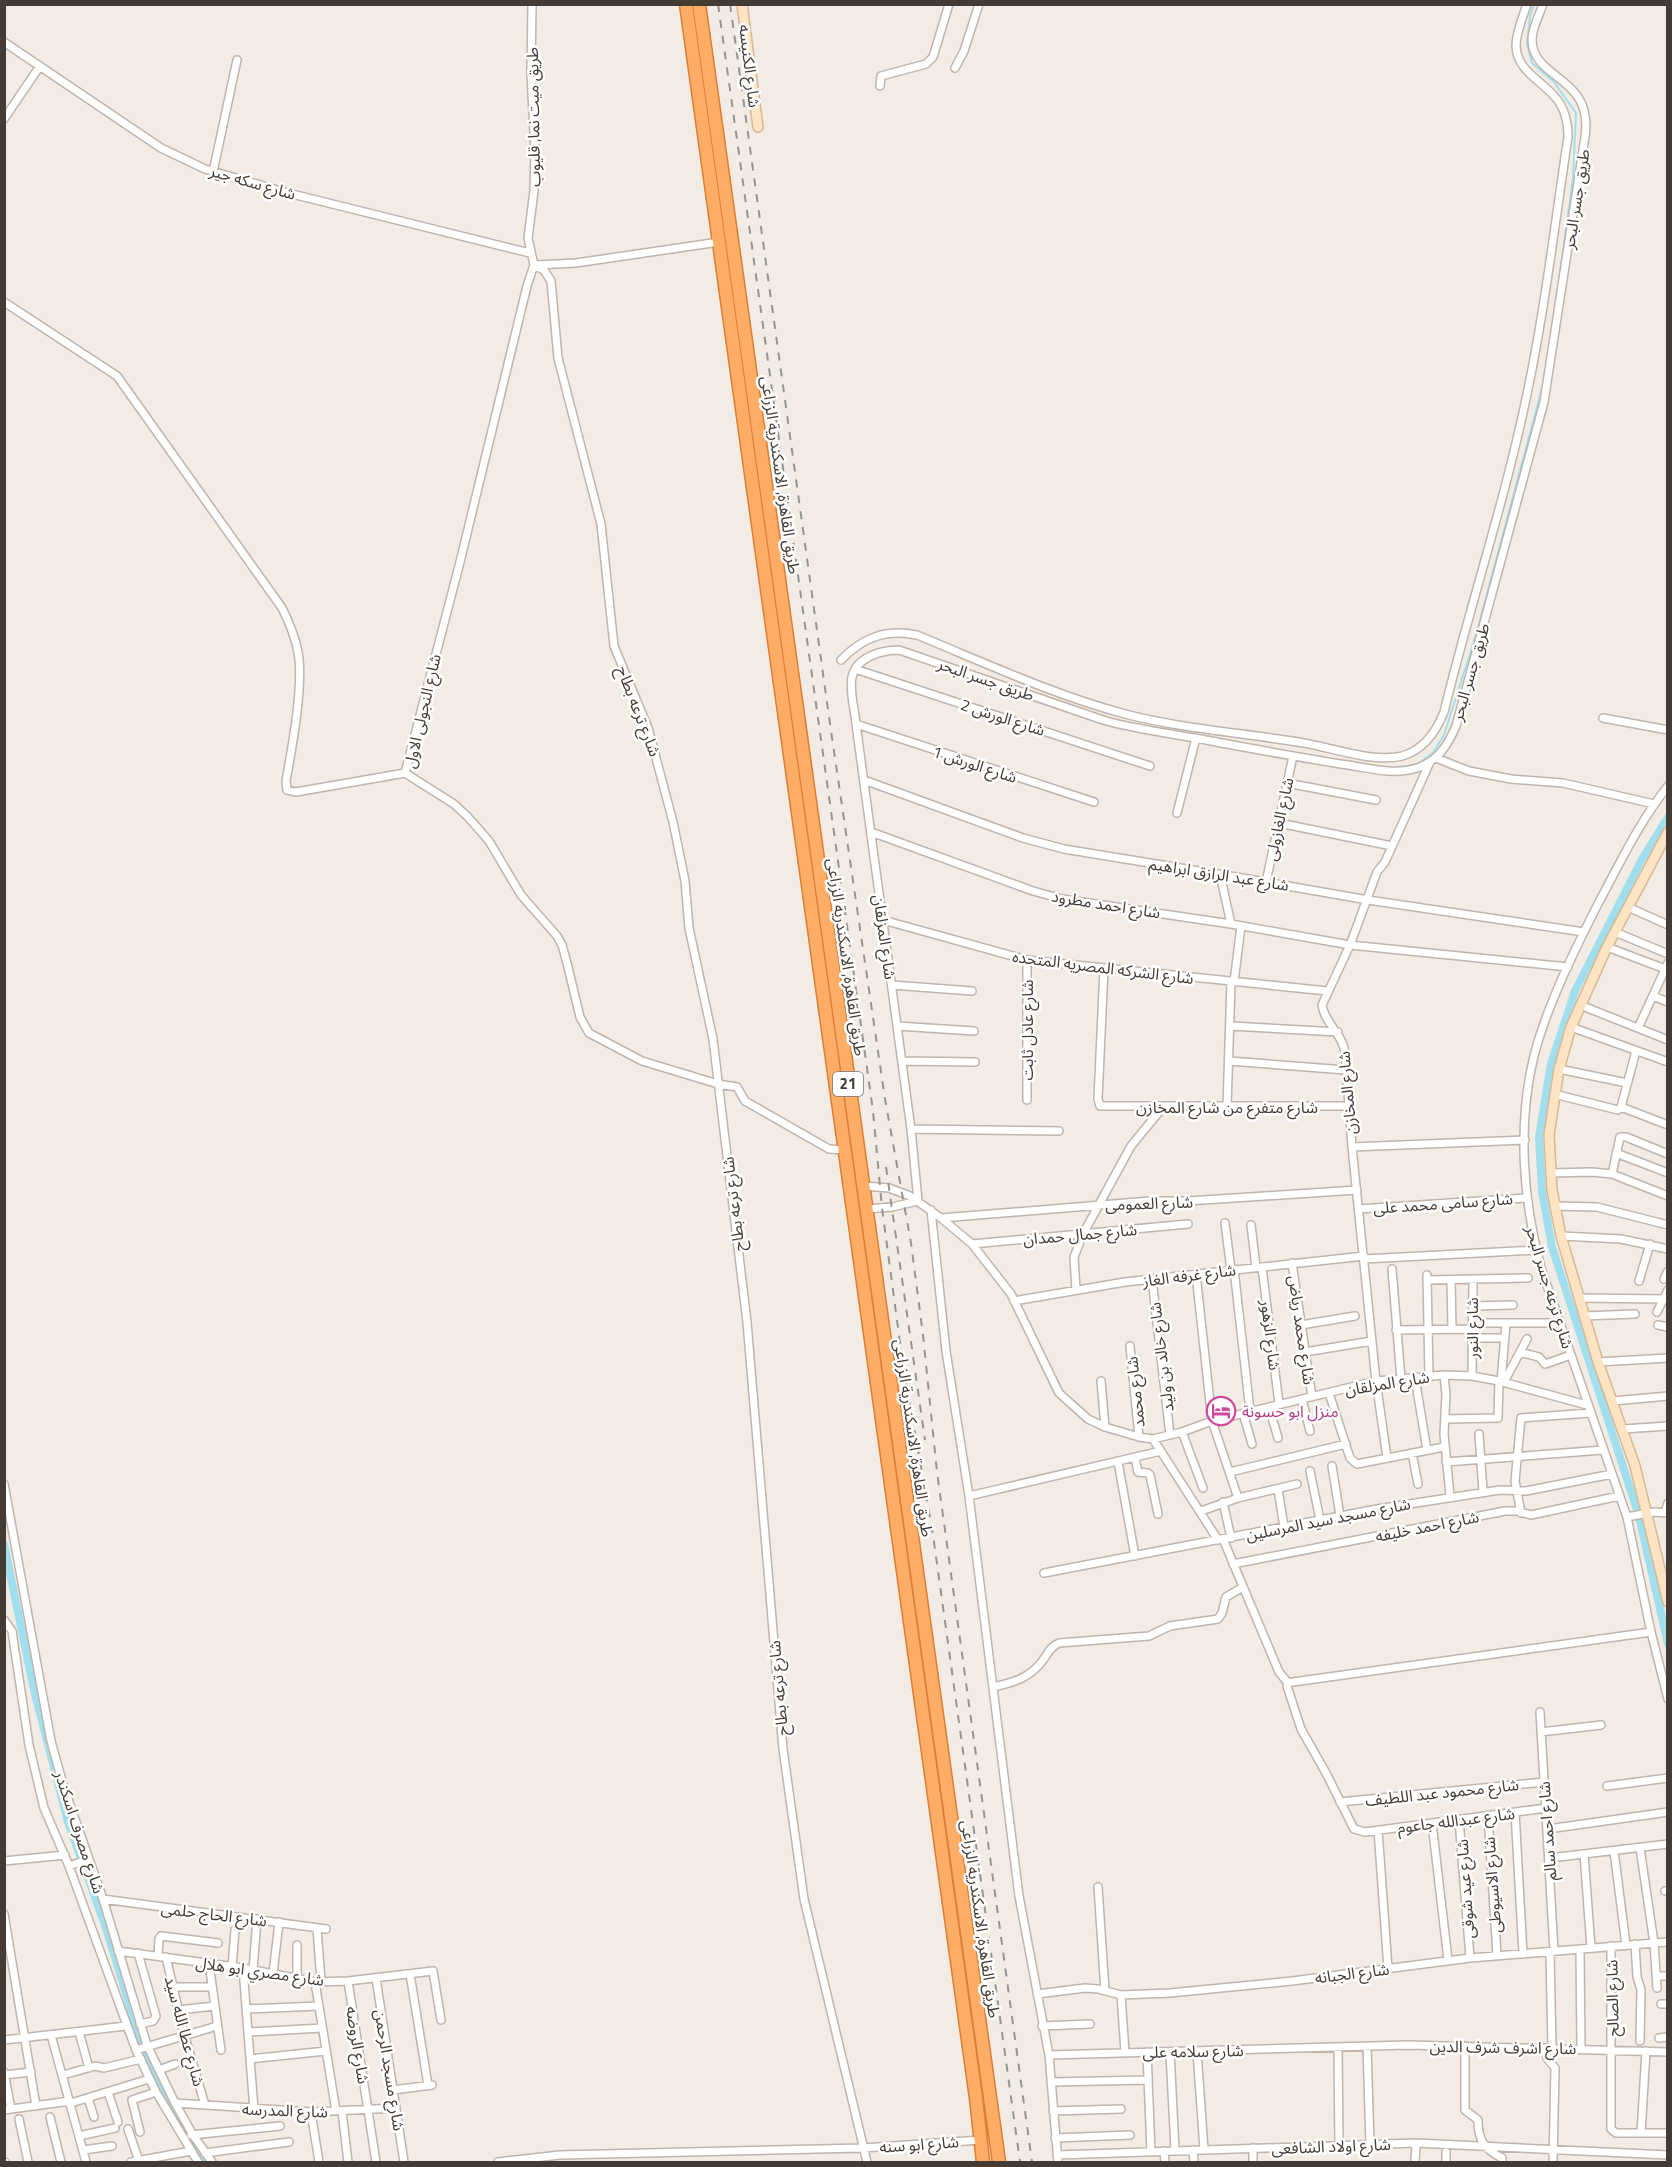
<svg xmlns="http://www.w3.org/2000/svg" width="1672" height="2167" font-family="'Titillium Web','Noto Sans Arabic',sans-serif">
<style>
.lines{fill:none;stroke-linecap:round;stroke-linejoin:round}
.stream{stroke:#a1dfef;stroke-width:2}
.canal{stroke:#a1dfef;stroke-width:8}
.street-casing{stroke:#c1b4ab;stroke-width:10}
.secondary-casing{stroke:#d6b997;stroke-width:12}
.highway-casing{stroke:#dc7e35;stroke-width:15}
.street{stroke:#fff;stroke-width:7}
.secondary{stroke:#fee4c3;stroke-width:9}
.highway{stroke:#fdad65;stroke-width:12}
.rail{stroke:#959595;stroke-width:2;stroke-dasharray:8 8;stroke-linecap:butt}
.labels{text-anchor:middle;stroke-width:5;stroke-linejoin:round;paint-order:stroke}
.shield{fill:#fff;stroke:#7d7672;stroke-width:1.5}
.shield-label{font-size:15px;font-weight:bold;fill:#453b35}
.street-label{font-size:16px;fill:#453b35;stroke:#fff}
.hotel-label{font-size:16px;fill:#b23c85;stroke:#fff;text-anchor:start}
</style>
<rect width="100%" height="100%" fill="#f2ece5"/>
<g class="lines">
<path class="stream" d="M1534,4l-4,12 -3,28 5,19 22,19 22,31 -3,66 -18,129
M1391,768l25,-3 17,-12 11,-18 32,-100 68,-254"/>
<path class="canal" d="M1668,817l-26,42 -67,132 -24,73 -12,73 3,54 10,56 87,269 29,128
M4,1544l30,146 34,132 39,109 41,135 38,69 19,27"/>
<g class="street-casing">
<path id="street" d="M532,4l-1,69 4,80 -1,38 -6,47 6,27
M4,42l157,106 44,21 79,23 246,61
M955,68l9,-17 15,-47
M880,86l1,-10 45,-12 7,-7 16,-53
M4,119l36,-53
M213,172l24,-112
M534,265l10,5 7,11 7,77 43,166 13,122 34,82 25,94 12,59 4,47 24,111 34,283 36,427 21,150 63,263
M537,265l39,-2 143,-21
M4,302l113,74 165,232c7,14 13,28 16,44 6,32 -6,96 -12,129l1,9 9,2 109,-19
M841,660c22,-23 45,-31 76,-25 68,28 137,60 208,79 58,15 120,19 179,29 29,5 69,20 98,13 22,-6 34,-24 42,-44 26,-107 61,-211 83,-318 18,-85 28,-172 41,-257 0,-15 -3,-29 -13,-40 -14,-17 -38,-26 -39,-51 0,-14 7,-29 11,-42
M855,669l295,97
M1603,718l65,12
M856,724l238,78
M1436,758l33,13 42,8 52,4 91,21
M405,773l49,31 14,13 21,24 32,54 36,41 5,9 5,18 13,54 9,16 53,28 76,23 19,3 8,14 84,48 15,1
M405,773l55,-211 67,-276 7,-21
M864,780l159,58 41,11 184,30 120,21 216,32
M1287,783l89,17
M1668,786c-28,35 -47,75 -68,114 -24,47 -53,105 -66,156 -17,69 -11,144 7,212l86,249 24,115 17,67
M1177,813l19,-75
M1279,823l113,23
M871,832l162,59 29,8 169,25 119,21 218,22
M1220,874l11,50
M1266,882l27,-126
M1628,907l40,18
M883,920l144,40 300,31
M1615,932l53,22
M1607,947l61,23
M1104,969l-6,130 2,7h248
M1234,982l7,-56
M892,985l80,6
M1653,996l15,6
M1580,1005l88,35
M897,1026l77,5
M1230,1026l108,6
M1571,1027l97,35
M1638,1028l30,-65
M902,1061l73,1
M1229,1061l117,9
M1559,1069l68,14
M1554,1094l64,16 3,-3 15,-56
M1027,1100v-140
M1227,1107l4,-125
M1621,1107l47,18
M911,1129l148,2
M1352,1147l173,-7
M1616,1153l52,20
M1550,1173l42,-1 20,2 56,22
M1612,1174l8,-37h6l42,17
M864,1186l25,2 21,8 31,22 31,26 39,50 48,99 29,26 17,8 34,10 14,2 29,-7 30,-11 164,-40 68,-6 28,1 27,5 88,24
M918,1201l-7,-72 -55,-405c-1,-14 -7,-33 -4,-47 4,-20 30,-27 47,-27l204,70c35,10 72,14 108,21 43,8 86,16 130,23 24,3 52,12 76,4 21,-7 31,-23 39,-42l88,-324 41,-265c9,-62 -52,-56 -53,-97 0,-12 7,-24 11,-36
M1555,1206l42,1 71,18
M866,1209l26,-2 26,-6
M1359,1209l167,-11
M931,1210l15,141 23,145 50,400 30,159 9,107
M941,1218l209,-17h38l169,-11
M1225,1223l6,47
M1251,1225l5,42
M1561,1236l60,3 47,10
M972,1244l216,-20
M1364,1259l172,-9
M1292,1263l20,134
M1262,1267l17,137
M1234,1269l16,142
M1392,1269l9,110
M1196,1274l16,147 26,77
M1427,1275l2,101
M1152,1279l18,156
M1664,1279l4,-8
M1427,1280l101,-2
M1451,1280l1,49
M1639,1281l11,-37
M1076,1289l-2,-32 9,-23 48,-88 32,-39
M1578,1298l86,1
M1014,1301l111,-19 239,-26
M1473,1306l40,-1
M1657,1312l11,-22
M1584,1316l51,-2
M1472,1323h88
M1301,1325l54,-9
M1658,1325l10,2
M1396,1330l76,-1
M1473,1338h32
M1130,1346l9,91
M1305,1352l67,-11
M1520,1352l19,5 6,7 26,-9
M1598,1362l70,-4
M1444,1375l2,19 -2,40 6,62
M1472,1376l1,-97
M1415,1378l12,72
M1101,1381l4,46
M1501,1382l5,-59
M1504,1382l23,-43
M1329,1393l21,65 7,6 87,-17
M1302,1399l8,32
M1613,1401l55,-5
M1269,1407l9,31
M1243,1413l9,31
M1445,1419l53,-1 1,-37
M1623,1429l45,-3
M1182,1432l21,56
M1479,1434l4,58
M1153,1439l65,101
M1412,1453l6,31
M1135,1458l3,14 10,1 2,2 8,39
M1387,1458l-11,-77 -24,-234 -7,-95c-3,-19 -20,-28 -23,-47l28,-60 27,-73 8,-10 45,-100
M1118,1462l17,94
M1446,1462l157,-12
M1332,1466l8,50
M1310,1471l10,49
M1230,1472l116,-28
M4,1484l47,257 13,47 39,111 44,146 28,58 18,32 19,27
M1278,1489l6,38
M969,1496l192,-45
M1223,1502l8,36
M1201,1511l37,-13 59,-14
M1665,1512l3,-9
M1521,1513l-6,-32 6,-63 69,-5
M1627,1517l27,-5 14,1
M1223,1539l56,133 9,11
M1233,1564l272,-53h12l14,4 88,-19
M1044,1573l333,-64 123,-19 26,1 86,-17
M4,1620l8,11 17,114 15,63 25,58 67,184 20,42 42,70
M993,1687c18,-4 34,-8 47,-23 7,-8 9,-17 19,-21l90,-7 21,-10 48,-7 4,-6 4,-16 17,-10
M1540,1712l14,239
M1541,1732l60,-7
M1607,1786l61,-8
M1340,1802l204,-20
M1546,1808l-181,24 -11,-3 -28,-56 -25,-44 -14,-43 1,-3 5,-1 358,-50
M1515,1812l8,142
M1488,1816l9,139
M1459,1819l11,139
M1432,1823l16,137
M1548,1829l120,-17
M1378,1830l10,138
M1640,1848l14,95 3,45
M1614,1851l12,94
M1584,1854l7,94
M1550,1858l118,-14
M4,1861l61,-6
M69,1866l20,-7
M1098,1887l7,104
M1665,1891h3
M103,1899l223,30
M4,1914l32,192
M317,1928l4,53
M1635,1944l2,33 4,13 -1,51
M297,1945v33
M1611,1946v183l5,4h52
M1580,1949l1,100
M118,1951l125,17 72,14 33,-1 85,-10 8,49
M1550,1952l2,96
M138,1953l18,63 -3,5 -13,3
M158,1956l1,-17 2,-3 57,7
M166,1957l18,77 21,71
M209,1963l12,87
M232,1967l3,-37
M243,1968l11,142
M253,1970l4,-51
M273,1974l6,-52
M410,1974l18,111
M1656,1976h12
M376,1978l28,184
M348,1981l28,181
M315,1982l21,129
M173,1987h39
M1037,1994l48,-6 13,1 23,6 49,-2 122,-12 178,-23 198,-16
M1121,1995l4,57
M1661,2004h7
M246,2009l73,-3
M178,2010l37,-4
M1042,2026l48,-2
M79,2032l10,36
M248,2032l74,-4
M51,2035l35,127
M1659,2038l9,-1
M4,2040l122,-14
M1465,2046v64l13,10c0,20 6,29 24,38v4
M1367,2047l3,97
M1338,2048l1,97
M1546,2048l1,10 8,10 -2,94
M136,2050l81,-24
M1147,2052l4,100
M1170,2052l5,98
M1197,2052l7,97
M1049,2055l359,-10 260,7
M250,2059l76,-8
M159,2070l16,-6
M4,2072l7,37
M4,2075l27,-3
M63,2075l32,-9 9,2 37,-9
M1051,2082l97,-2
M393,2090l39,-5
M108,2092l10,30
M88,2098l6,19
M71,2103l78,-24
M175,2103l136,9 85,-4
M4,2110l66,-9
M342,2111l6,51
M1053,2111l68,-2
M311,2112l8,50
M50,2117l11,45
M19,2119l9,43
M128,2129l11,32
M140,2132l-8,-32 24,-8
M1641,2133l5,-82
M191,2135l89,-9
M79,2136l36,-8
M1055,2138l75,-3
M1253,2148v14
M83,2150l29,-4
M1193,2150l1,12
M1164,2151l1,11
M205,2153l84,-11
M1057,2155l359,-12 252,12
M4,2162h1
M131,2162l60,-11
M498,2162l62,-7 303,-7 118,-8
M1415,2162l1,-19
M1446,2162v-10"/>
</g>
<g class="secondary-casing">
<path id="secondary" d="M742,4l16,123
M1668,832l-61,115 -36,80 -12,42 -10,66 3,55 9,46 37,126 37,104 33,136"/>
</g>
<g class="highway-casing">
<path id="highway" d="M686,4l290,2094 7,64
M699,4l300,2158"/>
</g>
<use href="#street" class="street"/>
<use href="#secondary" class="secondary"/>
<use href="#highway" class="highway"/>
<path class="rail" d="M718,4l155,1107 9,97 21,157 30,170 87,627
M730,4l100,720 55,375 26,144 12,92 14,137 95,690
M886,1167l39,273"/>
</g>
<defs>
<g id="hotel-ring" transform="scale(1.5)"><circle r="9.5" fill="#fff" stroke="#d1479c" stroke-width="1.5"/><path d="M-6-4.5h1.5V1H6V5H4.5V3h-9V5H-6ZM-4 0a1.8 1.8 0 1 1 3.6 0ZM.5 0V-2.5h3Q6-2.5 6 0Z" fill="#d1479c"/></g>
</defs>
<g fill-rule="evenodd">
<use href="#hotel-ring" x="1221" y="1411"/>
</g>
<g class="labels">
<rect class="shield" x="833" y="1072" width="30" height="24" rx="4.5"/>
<g class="shield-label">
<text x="848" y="1089">21</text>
</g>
<g class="street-label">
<text transform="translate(750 66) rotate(83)" y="6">شارع الكنيسه</text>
<text transform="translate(533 117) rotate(-91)" y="6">طريق ميت نما, قليوب</text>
<text transform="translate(253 182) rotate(16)" y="6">شارع سكه جير</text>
<text transform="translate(1576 199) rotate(-81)" y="6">طريق جسر البحر</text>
<text transform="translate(781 475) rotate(82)" y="6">طريق القاهرة, الاسكندرية الزراعى</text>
<text transform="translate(1470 672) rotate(-74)" y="6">طريق جسر البحر</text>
<text transform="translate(986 679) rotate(19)" y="6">طريق جسر البحر</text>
<text transform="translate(422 711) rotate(-77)" y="6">شارع النجولى الاول</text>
<text transform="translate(639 711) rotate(69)" y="6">شارع ترعه بطاح</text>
<text transform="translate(1003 717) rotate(18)" y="6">شارع الورش 2</text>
<text transform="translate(975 764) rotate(18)" y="6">شارع الورش 1</text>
<text transform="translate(1279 819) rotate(-78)" y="6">شارع الغازولى</text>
<text transform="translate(1219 874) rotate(9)" y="6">شارع عبد الرازق ابراهيم</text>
<text transform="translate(1106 904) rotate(9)" y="6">شارع احمد مطرود</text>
<text transform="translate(885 937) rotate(82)" y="6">شارع المزلقان</text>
<text transform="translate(847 957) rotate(82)" y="6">طريق القاهرة, الاسكندرية الزراعى</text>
<text transform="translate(1103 967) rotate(7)" y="6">شارع الشركه المصريه المتحده</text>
<text transform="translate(1027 1030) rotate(-90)" y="6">شارع عادل ثابت</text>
<text transform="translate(1347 1093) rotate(-95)" y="6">شارع المخازن</text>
<text x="1227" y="1113">شارع متفرع من شارع المخازن</text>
<text transform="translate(1149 1203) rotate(-2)" y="6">شارع العمومى</text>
<text transform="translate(1443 1203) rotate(-4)" y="6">شارع سامى محمد على</text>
<text transform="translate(733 1204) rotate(-97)" y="6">شارع ترعه بطاح</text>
<text transform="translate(1080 1234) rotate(-5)" y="6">شارع جمال حمدان</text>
<text transform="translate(1189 1275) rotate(-7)" y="6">شارع غرفه الغاز</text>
<text transform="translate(1550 1287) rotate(73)" y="6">شارع ترعه جسر البحر</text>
<text transform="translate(1472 1328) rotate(-90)" y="6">شارع النور</text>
<text transform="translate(1302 1330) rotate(82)" y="6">شارع محمد رياض</text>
<text transform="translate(1271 1335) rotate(83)" y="6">شارع الزهور</text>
<text transform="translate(1161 1357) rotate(-97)" y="6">شارع خالد بن وليد</text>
<text transform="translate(1387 1383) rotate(-9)" y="6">شارع المزلقان</text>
<text transform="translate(1135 1392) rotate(-96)" y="6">شارع محمد</text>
<text transform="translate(914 1438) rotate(82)" y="6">طريق القاهرة, الاسكندرية الزراعى</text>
<text transform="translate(1328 1519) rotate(-11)" y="6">شارع مسجد سيد المرسلين</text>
<text transform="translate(1427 1526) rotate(-11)" y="6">شارع احمد خليفه</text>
<text transform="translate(778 1688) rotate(-95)" y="6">شارع ترعه بطاح</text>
<text transform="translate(1442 1792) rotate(-6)" y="6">شارع محمود عبد اللطيف</text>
<text transform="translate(1456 1820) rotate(-7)" y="6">شارع عبدالله جاعوم</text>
<text transform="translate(1547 1831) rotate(-94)" y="6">شارع احمد سالم</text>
<text transform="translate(80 1832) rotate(72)" y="6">شارع مصرف اسكندر</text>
<text transform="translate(1492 1885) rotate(-94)" y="6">شارع الاسيوطى</text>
<text transform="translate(1465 1889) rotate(-94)" y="6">شارع عيد شوقى</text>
<text transform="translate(214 1914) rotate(7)" y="6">شارع الحاج حلمى</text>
<text transform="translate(981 1919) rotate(82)" y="6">طريق القاهرة, الاسكندرية الزراعى</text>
<text transform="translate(260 1971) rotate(8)" y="6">شارع مصري ابو هلال</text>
<text transform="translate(1352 1973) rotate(-7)" y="6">شارع الجبانه</text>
<text transform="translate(1612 1998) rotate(-91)" y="6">شارع الصالح</text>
<text transform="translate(185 2031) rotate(75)" y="6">شارع عطا الله سيد</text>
<text transform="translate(358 2045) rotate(81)" y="6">شارع الروضه</text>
<text transform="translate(1503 2047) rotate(1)" y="6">شارع اشرف شرف الدين</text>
<text transform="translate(1193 2051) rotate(-1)" y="6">شارع سلامه على</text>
<text transform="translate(390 2070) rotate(81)" y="6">شارع مسجد الرحمن</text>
<text transform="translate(285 2110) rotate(2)" y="6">شارع المدرسه</text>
<text transform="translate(919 2144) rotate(-4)" y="6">شارع ابو سنه</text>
<text transform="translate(1331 2146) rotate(-2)" y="6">شارع اولاد الشافعى</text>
</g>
<g class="hotel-label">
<text x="1242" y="1417">منزل ابو حسونة</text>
</g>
</g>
<rect width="1672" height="2167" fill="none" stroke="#453b35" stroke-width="12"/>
</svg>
